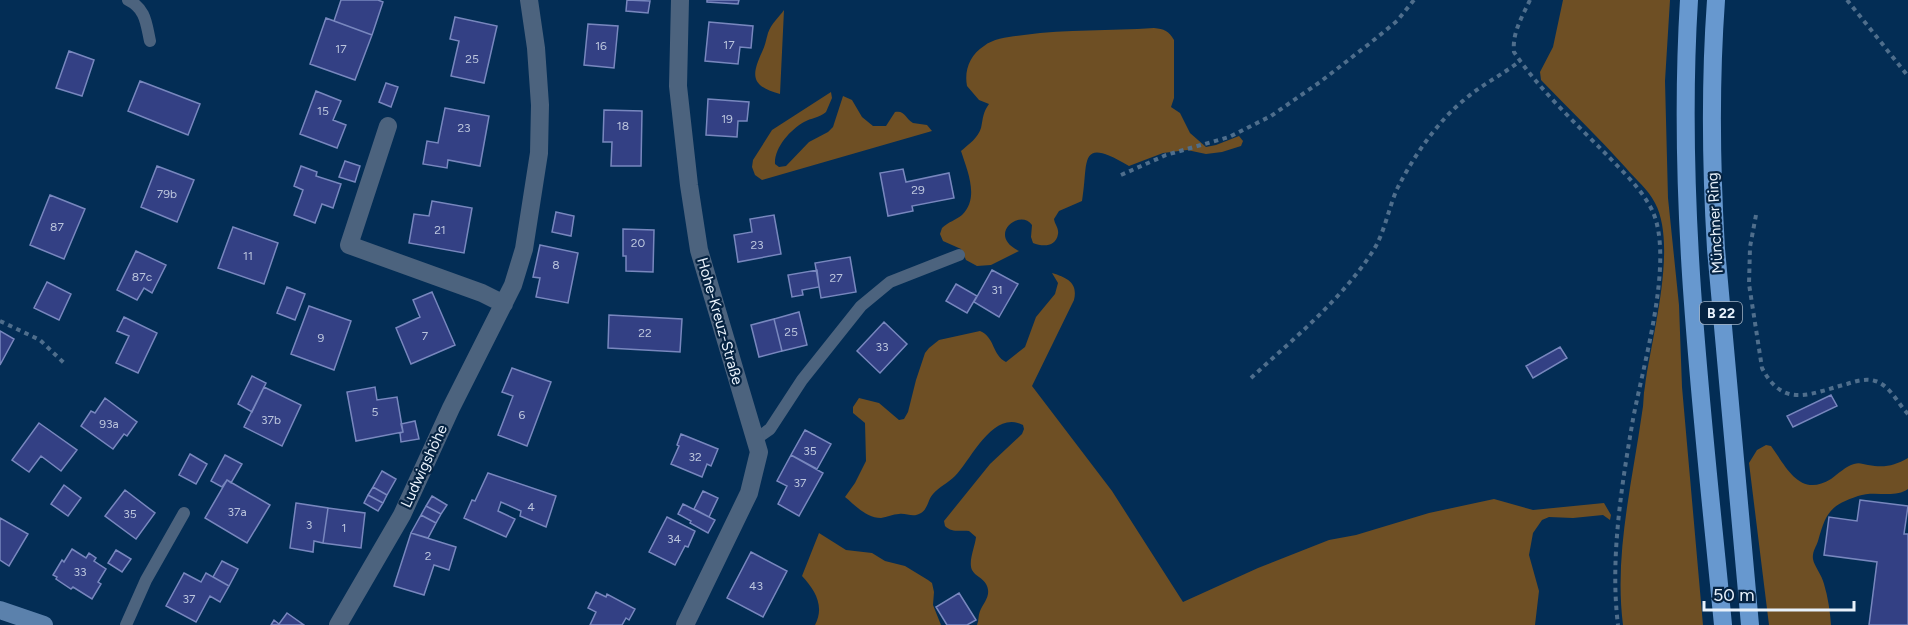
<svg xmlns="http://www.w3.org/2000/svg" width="1908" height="625" font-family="Figtree,sans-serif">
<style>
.green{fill:#6e4f24}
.building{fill:#334084;stroke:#7887be;stroke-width:1.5}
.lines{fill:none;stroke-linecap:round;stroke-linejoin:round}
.path{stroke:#4f6e8c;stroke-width:4;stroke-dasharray:4.5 4.5;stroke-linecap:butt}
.lane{stroke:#4c637e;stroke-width:12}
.street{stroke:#4c637e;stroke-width:18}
.secondary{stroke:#5b81ac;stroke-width:18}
.primary{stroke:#6798cf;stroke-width:18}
.labels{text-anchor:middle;stroke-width:4.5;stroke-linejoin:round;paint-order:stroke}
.number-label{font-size:12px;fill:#bbc5dd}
.shield{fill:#052342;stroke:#a4b3c4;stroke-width:1.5}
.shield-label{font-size:14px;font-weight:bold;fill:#e8f1fb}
.street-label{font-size:15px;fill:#e8f1fb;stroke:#052342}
</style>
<rect width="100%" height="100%" fill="#032d55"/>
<path class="green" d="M1563,0h107l-5,81 3,117 11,107 3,82 21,238h-80c-9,-71 9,-141 19,-212 2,-9 1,-18 3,-27 6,-47 33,-140 10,-183 -7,-14 -19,-23 -29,-35 -27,-30 -56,-58 -85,-88l-1,-8 13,-25z
M784,10l-4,84c-29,-8 -29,-18 -18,-42 3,-6 4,-12 6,-19 3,-9 11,-16 16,-23z
M1154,28c10,1 15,3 20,12v58l-3,9 9,6 10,20 16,14 10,-2 23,-9 4,5 -2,5 -19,6 -16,2 -19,-4 -24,3 -34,13c-52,-31 -40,-4 -47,35l-23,10 -5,8c1,6 5,9 4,15 -2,13 -15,13 -25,9l-2,-6 1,-12c-12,-17 -46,10 -13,26l-28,14 -14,1 -11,-6 -5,-11 -18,-8 -3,-7 2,-6c6,-6 14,-8 20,-13 18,-17 5,-45 -1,-64 8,-7 17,-13 20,-23 2,-10 2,-16 8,-24l-10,-4 -12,-14c-3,-16 3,-31 17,-40 10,-8 27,-9 40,-11 43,-6 86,-4 130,-7z
M831,92l1,6 -6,14c-7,6 -15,6 -22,10 -14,8 -30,26 -29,42l4,3 7,-1 23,-24 19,-10 5,-5 10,-31 9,4 10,17 11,9h13l9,-14c10,-2 10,6 18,11l14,2 5,6 -170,49 -7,-5 -3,-8 1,-7 19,-30z
M1052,273c16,5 26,10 22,27l-42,86 80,105 71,111 75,-34 71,-28 27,-5 73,-22 65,-14 39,11 71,-7 7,12 -1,5 -7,-5 -30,3 -24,-1 -7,3 -9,13 -4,22 10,36 -4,34h-558c2,-5 1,-9 3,-14 4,-9 12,-16 6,-27 -3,-6 -11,-8 -14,-14 -4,-9 3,-23 4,-33l-7,-6c-9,-1 -17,2 -24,-5l-1,-5 46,-57 32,-30 2,-5 -1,-4c-30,-16 -52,35 -68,51 -7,7 -16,11 -22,18 -5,5 -5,15 -12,19 -8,5 -14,0 -22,1 -6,0 -12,3 -18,4 -15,0 -26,-13 -36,-21l10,-14 11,-22 -1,-38 -12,-10v-6l6,-9 20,5 20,17 5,-1 4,-7 8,-32 9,-27 4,-5 10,-8 41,-9c15,6 12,24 26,31l19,-15 11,-30 19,-23 3,-11z
M1766,445l5,1c16,22 29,52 60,33 7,-5 15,-13 23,-15 5,-2 9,0 14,1 16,3 26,1 40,-7v31c-14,10 -33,1 -50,7 -29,10 -32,17 -40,45 -2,6 -6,11 -5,18 1,7 9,16 11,25 4,13 6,27 7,41h-62l-20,-162 8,-13z
M819,533l27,17 26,3 13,8 20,5 23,14 4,3 2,9 -1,13 8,20h-126c10,-19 0,-35 -13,-49z"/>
<path class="building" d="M341,0h37l5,2 -11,33 -38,-14z
M627,0l23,1 -2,12 -22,-2z
M707,0h32l-1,4 -31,-2z
M455,17l42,9 -13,57 -33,-7 8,-35 -9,-2z
M326,18l46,17 -17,45 -45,-16z
M709,22l44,4 -2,22 -11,-1 -2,17 -33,-3z
M588,24l30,2 -4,42 -30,-3z
M69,51l25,9 -12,36 -26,-8z
M140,81l60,23 -12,31 -60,-24z
M386,83l12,4 -7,20 -12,-5z
M316,91l25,10 -8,19 13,5 -9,23 -37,-14z
M708,99l41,3 -2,19h-9l-1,16 -31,-2z
M445,108l44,8 -9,50 -32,-6 -1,8 -24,-4 4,-23 11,2z
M604,110l38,1 -1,55h-30l1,-24h-9z
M345,161l15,5 -5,16 -16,-5z
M157,166l37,14 -17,42 -36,-15z
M301,166l16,6 -1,4 25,8 -8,24 -11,-4 -7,19 -21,-8 9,-25 -9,-4z
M903,169l3,13 43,-9 5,25 -42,8 1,5 -25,5 -8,-43z
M50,195l35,14 -21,50 -34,-14z
M432,201l40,7 -8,45 -55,-10 5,-29 15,2z
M556,212l18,4 -3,20 -19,-4z
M774,215l7,39 -43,8 -4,-27 18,-3 -2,-13z
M233,227l45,16 -14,41 -46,-16z
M623,229l31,1 -1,42 -27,-1v-15h-3z
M540,245l38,8 -10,50 -32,-6 4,-19 -7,-1z
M136,251l30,14 -14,28 -8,-5 -7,12 -20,-10z
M850,257l6,35 -35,6 -6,-35z
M817,270l2,17 -17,3 1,5 -11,2 -4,-22z
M992,270l26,14 -19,33 -25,-15z
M47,282l24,12 -12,26 -25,-12z
M956,284l21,12 -10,17 -21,-12z
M287,287l18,7 -10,26 -18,-7z
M432,292l23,53 -44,19 -15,-36 24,-11 -7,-17z
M309,306l42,15 -17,49 -43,-16z
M799,312l8,33 -25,6 -8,-32z
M609,315l73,4 -2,33 -72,-4z
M124,317l33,16 -19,40 -22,-10 13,-27 -12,-5z
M774,319l8,32 -23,6 -8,-32z
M884,322l23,22 -27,29 -23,-22z
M0,331l14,8 -14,26z
M1560,347l7,11 -34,20 -7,-12z
M512,368l39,14 -24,64 -29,-11 15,-39 -11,-4z
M252,376l14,7 -14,29 -14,-8z
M264,387l37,18 -19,41 -38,-19z
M375,387l2,13 20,-3 6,35 -47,9 -9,-49z
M1831,395l6,11 -44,21 -6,-11z
M105,398l32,24 -10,14 -3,-2 -11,15 -32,-23 10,-15 4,2z
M415,421l4,18 -18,3 -1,-9 3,-1 -2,-8z
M39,423l38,27 -16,21 -20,-15 -12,16 -17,-12z
M805,430l26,14 -14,25 -26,-14z
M681,434l37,15 -7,17 -4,-2 -5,13 -31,-13 8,-18 -2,-1z
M190,454l17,10 -11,20 -17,-9z
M225,455l17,9 -11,19 -4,-3 -5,7 -11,-6z
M791,455l32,18 -24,43 -21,-12 9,-18 -10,-5z
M382,471l14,8 -9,16 -14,-8z
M488,473l68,23 -10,31 -26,-11 1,-5 -20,-9 -3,9 17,8 -9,18 -42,-19 8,-18 3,1z
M227,480l43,25 -23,38 -42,-25z
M64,485l17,13 -13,18 -17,-12z
M373,487l14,8 -4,8 -15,-8z
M125,490l30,23 -19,26 -31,-23z
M703,491l15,7 -9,19 -15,-8z
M368,495l15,8 -5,8 -14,-8z
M432,496l15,9 -6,9 -15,-8z
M1860,500l48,6 -4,28h4v91h-39l8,-63 -53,-7 5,-38 28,4z
M296,503l32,5 -5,35 -9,-2 -1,11 -23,-4z
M683,504l32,16 -7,13 -18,-10 1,-2 -13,-7z
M426,506l15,8 -5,9 -15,-8z
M328,508l37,5 -4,35 -38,-5z
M421,515l15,8 -8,15 -17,-5z
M667,517l28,14 -7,16 -3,-1 -10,19 -26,-13z
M0,518l28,16 -19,32 -9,-6z
M411,533l45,14 -7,23 -15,-5 -10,30 -30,-9z
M72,549l14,9 3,-5 7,5 -2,3 12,8 -8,13 3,2 -9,15 -19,-12 -2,2 -15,-10 1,-2 -4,-2 9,-15 2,2z
M116,550l15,9 -9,13 -14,-9z
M751,552l36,19 -24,46 -36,-19z
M222,561l16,8 -9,17 -16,-9z
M184,573l17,9 5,-9 23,13 -9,16 -10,-6 -14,26 -30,-16z
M596,592l10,5 1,-3 28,15 -6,11 -3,-2 -4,7h-32l6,-13 -8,-4z
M959,593l17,27 -9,5h-20l-11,-18z
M287,613l17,12h-33l3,-5 5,4z"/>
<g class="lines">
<path class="path" d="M1530,0c-8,17 -18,33 -16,52 23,35 62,72 92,102 16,17 35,34 46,56 24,50 -11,161 -20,215 -11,64 -22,136 -14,200
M1847,0l61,76
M1121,175l45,-20 63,-18 42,-21 49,-34 49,-38 28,-23 17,-21
M1756,215l-6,32 -1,37 13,84c22,42 49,25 85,16 9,-3 19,-6 28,-3 15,4 23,23 33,33
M0,321l40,19 24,23
M1251,378c42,-39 88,-76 120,-124 14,-20 17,-46 27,-67 16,-31 39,-65 66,-87 17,-15 38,-25 56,-39"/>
<path class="lane" d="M128,0c18,9 18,23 22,41
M756,439l14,-10 32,-49 59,-74 29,-24 69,-27
M126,625l20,-45 38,-67"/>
<path class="street" d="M680,0l-2,86 11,99 10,65 60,202 -10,41 -64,132
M388,126l-39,119 133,48 22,11
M338,625l64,-110 49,-107 62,-123 11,-36 15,-96 1,-48 -4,-57 -7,-48"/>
<path class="secondary" d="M0,610l44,15"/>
<path class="primary" d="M1689,0c-13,209 14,417 34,625
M1716,0c-6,83 -5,166 0,249l34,376"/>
</g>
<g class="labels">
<g class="number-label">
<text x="729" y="49">17</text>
<text x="601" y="50">16</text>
<text x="341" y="53">17</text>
<text x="472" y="63">25</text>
<text x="323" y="115">15</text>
<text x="727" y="123">19</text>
<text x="623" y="130">18</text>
<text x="464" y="132">23</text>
<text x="918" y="194">29</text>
<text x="167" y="198">79b</text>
<text x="57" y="231">87</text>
<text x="440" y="234">21</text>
<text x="638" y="247">20</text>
<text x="757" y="249">23</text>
<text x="248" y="260">11</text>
<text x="556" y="269">8</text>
<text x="142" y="281">87c</text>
<text x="836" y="282">27</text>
<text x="997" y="294">31</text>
<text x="791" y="336">25</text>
<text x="645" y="337">22</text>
<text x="425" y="340">7</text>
<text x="321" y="342">9</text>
<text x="882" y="351">33</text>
<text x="375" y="416">5</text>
<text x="522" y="419">6</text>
<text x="271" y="424">37b</text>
<text x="109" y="428">93a</text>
<text x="810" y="455">35</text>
<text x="695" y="461">32</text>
<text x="800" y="487">37</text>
<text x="531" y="511">4</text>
<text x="237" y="516">37a</text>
<text x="130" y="518">35</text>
<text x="309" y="529">3</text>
<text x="344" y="532">1</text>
<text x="674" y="543">34</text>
<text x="428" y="560">2</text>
<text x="80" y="576">33</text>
<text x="756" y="590">43</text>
<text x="189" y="603">37</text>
</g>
<rect class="shield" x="1700" y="302" width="42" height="22" rx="4.5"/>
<g class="shield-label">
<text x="1721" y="318">B 22</text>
</g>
<g class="street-label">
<text transform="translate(1715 223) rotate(-93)" y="5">Münchner Ring</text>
<text transform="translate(720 321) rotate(74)" y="5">Hohe-Kreuz-Straße</text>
<text transform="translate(424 466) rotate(-65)" y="5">Ludwigshöhe</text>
</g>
</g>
<path d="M1704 601v9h150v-9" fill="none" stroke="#e8f1fb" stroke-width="3"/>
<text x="1713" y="601" font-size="18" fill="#e8f1fb" stroke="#052342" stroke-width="4.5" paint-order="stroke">50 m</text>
</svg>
